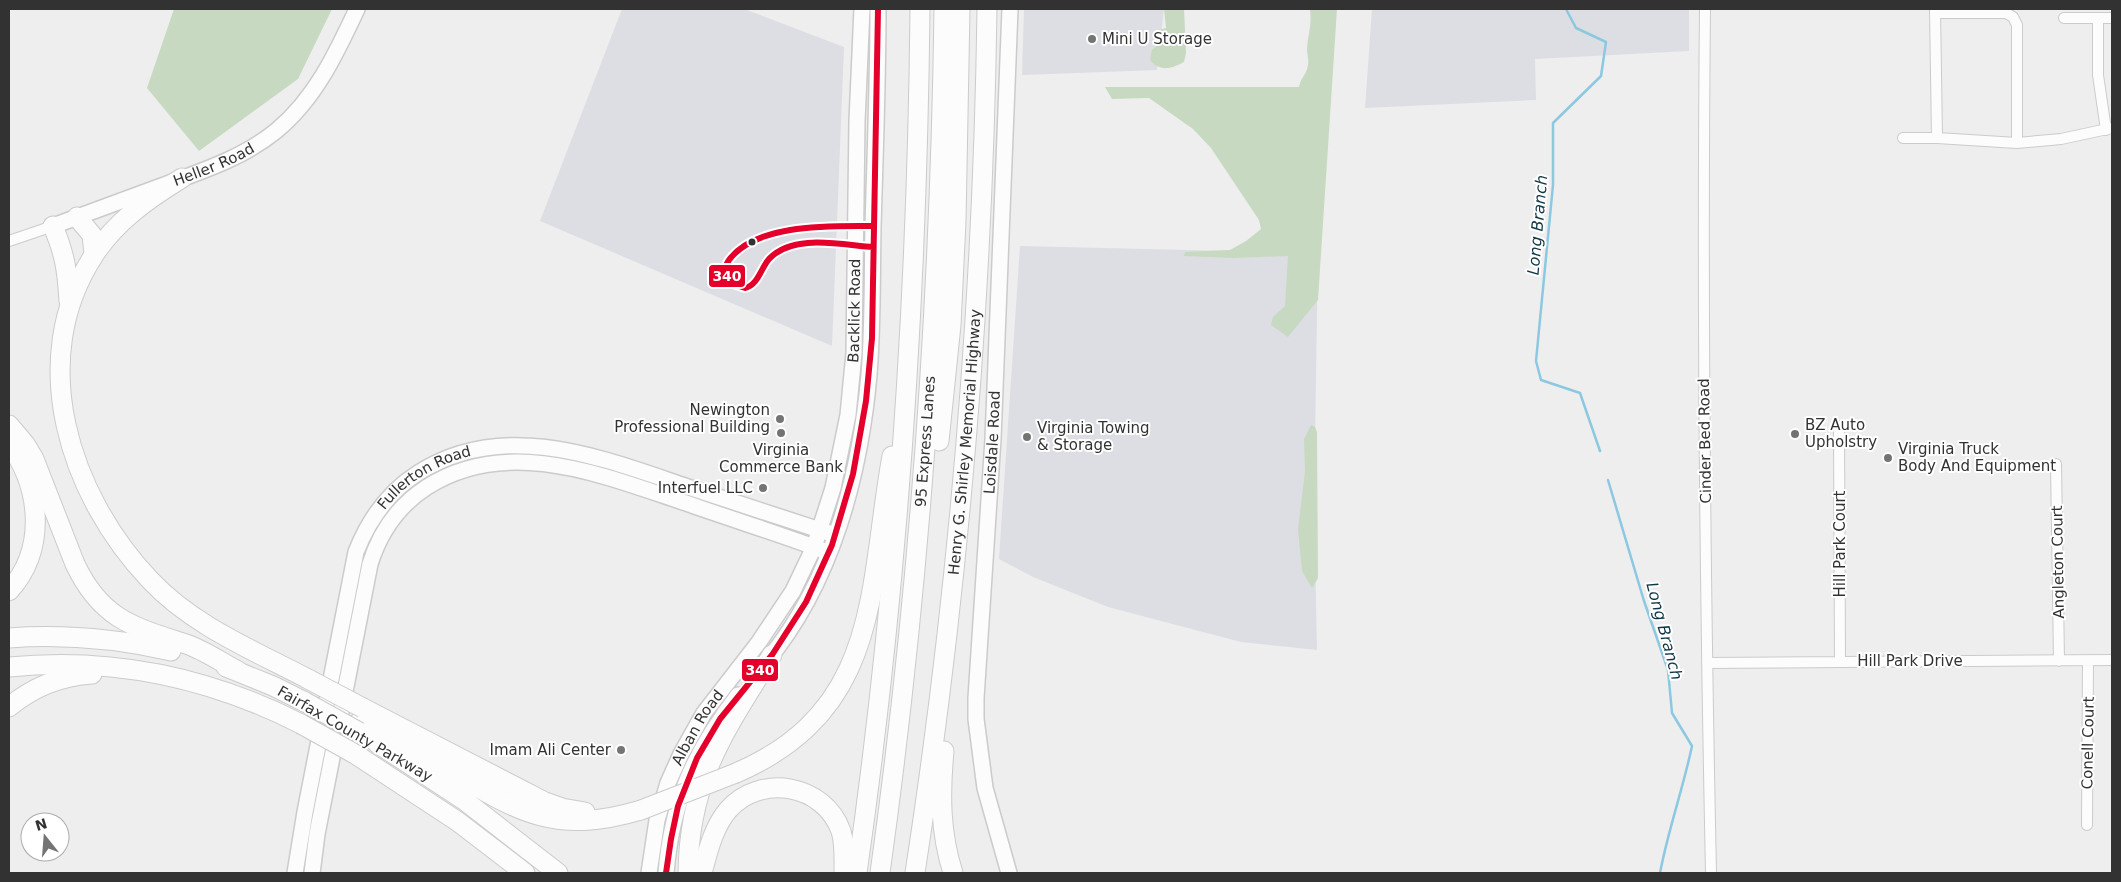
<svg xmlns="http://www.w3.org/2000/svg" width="2121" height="882" font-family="'DejaVu Sans',sans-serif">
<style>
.built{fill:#dddee3}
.green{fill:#c7d9c0}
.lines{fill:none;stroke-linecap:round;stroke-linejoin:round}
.stream{stroke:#8cc8e0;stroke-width:2.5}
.street-casing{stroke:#cbcbcc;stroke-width:12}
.secondary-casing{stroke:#cbcbcc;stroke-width:18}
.highway-casing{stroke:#cbcbcc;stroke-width:21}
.street{stroke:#fcfcfd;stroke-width:10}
.secondary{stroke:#fcfcfd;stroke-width:15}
.highway{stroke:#fcfcfd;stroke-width:19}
.highway-bridge-casing{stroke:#cbcbcc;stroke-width:21;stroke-linecap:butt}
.highway-bridge{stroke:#fcfcfd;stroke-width:19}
.bus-1-casing{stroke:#fff;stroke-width:10}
.bus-1{stroke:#e4002b;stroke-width:6}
.poi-dot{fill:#747475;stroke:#fff;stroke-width:2}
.bus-dot{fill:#323233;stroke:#fff;stroke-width:2}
.labels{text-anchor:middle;stroke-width:4;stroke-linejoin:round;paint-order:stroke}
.poi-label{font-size:15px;fill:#323233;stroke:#fff;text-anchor:start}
.street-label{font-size:15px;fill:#323233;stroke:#fff}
.water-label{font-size:16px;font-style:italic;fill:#0f3645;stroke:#fff}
.line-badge{stroke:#fff;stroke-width:2}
.badge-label{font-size:14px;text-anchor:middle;font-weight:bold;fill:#fff}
</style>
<rect width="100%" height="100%" fill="#eeeeef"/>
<path class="built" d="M622,9h122l100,38 -12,299 -292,-125z
M1024,9h140l-7,61 -135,5z
M1372,9h317v42l-154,8 1,41 -171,8z
M1020,246l298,7 -4,251 3,146 -76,-8 -133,-35 -75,-30 -34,-18z"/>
<path class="green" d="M174,9h158l-34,70 -99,72 -52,-63z
M1164,9h20l2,44 -2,9c-13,7 -24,10 -34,-2l2,-10 7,-7v-13l7,-2z
M1310,9h27l-19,291 -30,37 -17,-12 2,-8 12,-11 3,-50 -54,2 -50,-2 1,-4 45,-2 16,-9 15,-12 -2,-9 -48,-72 -18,-19 -44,-31 -37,1 -7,-12h194c2,-10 8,-13 9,-22 1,-5 -1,-11 -1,-16 1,-16 5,-22 3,-40z
M1311,425l4,2 2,5 1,146 -6,10 -10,-17 -4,-41 7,-59 -1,-32z"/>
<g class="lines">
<path class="stream" d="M1566,9l10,19 30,14 -5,34 -48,47v62l-17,176 5,19 39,13 20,58
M1608,480l36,121 24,69 4,43 20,33c-9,43 -24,84 -32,127"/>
<g class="street-casing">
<path id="street" d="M1705,9c-3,288 0,576 6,864
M1935,9l2,129
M1935,13h71l7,4 4,8v118
M2064,18h48
M2098,18v57l8,55
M1903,138h34l80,5 44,-4 51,-11
M9,241l44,-15
M1839,426l1,235
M2056,464l3,197
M1707,663l405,-3
M2087,825l1,-164"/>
</g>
<g class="secondary-casing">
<g id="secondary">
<path id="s1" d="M53,226c38,-14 76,-28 114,-42 38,-14 77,-27 109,-53 39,-32 60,-77 81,-122"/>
<path d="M766,662c66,-79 94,-187 103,-287 4,-49 3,-98 4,-147 2,-73 5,-146 5,-219"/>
<path id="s2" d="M295,873l10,-61 51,-260c13,-33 32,-60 62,-79 86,-55 184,-15 270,14 47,15 94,31 141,46"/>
<path d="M312,873l5,-39 53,-270c10,-32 29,-59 57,-77 81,-52 177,-11 259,16 45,16 91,30 136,47"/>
<path id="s3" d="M649,873l8,-53 11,-37 13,-29 23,-41 55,-71 34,-51 21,-44 19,-59 15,-73 6,-62 3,-232 5,-112"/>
<path d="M666,873c6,-72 28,-121 72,-178"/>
<path id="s4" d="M1009,873l-24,-85 -9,-69v-21l17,-259 17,-430"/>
</g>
</g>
<g class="highway-casing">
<g id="highway">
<path d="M182,178c-34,21 -66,43 -88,77 -69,105 -24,241 56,325 43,46 105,71 160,100"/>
<path d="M77,217l15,18 2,19"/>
<path d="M53,226c12,29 14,43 16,75"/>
<path d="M9,425l16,19 9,15 41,105c26,55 58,63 111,80 18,6 35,18 52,27"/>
<path d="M939,441l12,-116 5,-104 4,-212"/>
<path d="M9,444c32,43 38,105 0,147"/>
<path d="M9,638c54,-4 109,1 162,13"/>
<path d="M9,667c102,-10 200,10 292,57"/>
<path d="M226,667l47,19 32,16"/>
<path d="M9,707c24,-20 51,-31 83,-33"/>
<path d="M363,708l182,94 17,6 23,4"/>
<path d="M360,721c29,15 57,30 84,46 72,44 110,69 197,43"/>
<path d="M377,743l87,57 94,73"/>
<path d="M944,751c-4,43 -4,81 9,122"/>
<path d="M355,754l102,67 68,52"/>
<path d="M736,773c146,-63 132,-184 156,-317"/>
<path d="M688,873c1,-94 37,-142 84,-218"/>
<path d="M702,873c6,-22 11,-45 26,-63 33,-37 96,-26 113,21 4,13 3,29 3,42"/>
<path d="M857,873c41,-286 60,-575 63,-864"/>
<path id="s5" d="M880,873c40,-287 60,-575 64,-864"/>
<path id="s6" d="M915,873c44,-286 68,-575 72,-864"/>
</g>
</g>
<use href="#street" class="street"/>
<use href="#secondary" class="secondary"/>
<use href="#highway" class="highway"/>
<g class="highway-bridge-casing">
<path id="highway-bridge" d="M310,680l53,28
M305,702l54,30
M301,724l54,30
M641,810l95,-37"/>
</g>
<use href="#highway-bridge" class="highway-bridge"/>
<g class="bus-1-casing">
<path id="bus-1" d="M873,226c-41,0 -117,-3 -144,34 -6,8 -3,18 4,24l12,4c13,-3 16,-20 24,-29 24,-26 73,-14 104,-12
M666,873l5,-34 7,-33 19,-48 23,-39 52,-64 34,-53 26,-57 21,-71 13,-73 6,-63 6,-329"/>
</g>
<use href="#bus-1" class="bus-1"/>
</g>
<g class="poi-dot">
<circle cx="1092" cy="39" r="5"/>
<circle cx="780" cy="419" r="5"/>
<circle cx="781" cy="433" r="5"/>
<circle cx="1795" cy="434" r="5"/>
<circle cx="1027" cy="437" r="5"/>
<circle cx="1888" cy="458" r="5"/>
<circle cx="763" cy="488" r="5"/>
<circle cx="621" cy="750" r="5"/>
</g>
<circle class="bus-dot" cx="752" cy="242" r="4.5"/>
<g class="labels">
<g class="poi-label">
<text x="1102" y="44">Mini U Storage</text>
<text x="770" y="415" text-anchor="end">Newington<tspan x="770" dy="17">Professional Building</tspan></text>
<text x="1805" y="430">BZ Auto<tspan x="1805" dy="17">Upholstry</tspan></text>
<text x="1037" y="433">Virginia Towing<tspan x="1037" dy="17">&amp; Storage</tspan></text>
<text x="1898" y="454">Virginia Truck<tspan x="1898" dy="17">Body And Equipment</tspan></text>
<text x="781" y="455" text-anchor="middle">Virginia<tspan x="781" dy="17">Commerce Bank</tspan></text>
<text x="753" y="493" text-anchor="end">Interfuel LLC</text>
<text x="611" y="755" text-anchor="end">Imam Ali Center</text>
</g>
<g class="street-label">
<text dy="5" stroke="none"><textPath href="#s1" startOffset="172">Heller Road</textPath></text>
<text dy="5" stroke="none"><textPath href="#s3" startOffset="612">Backlick Road</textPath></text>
<text transform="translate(1705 441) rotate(-91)" y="5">Cinder Bed Road</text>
<text dy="5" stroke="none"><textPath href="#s5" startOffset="434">95 Express Lanes</textPath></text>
<text dy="5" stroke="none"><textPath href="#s6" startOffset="434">Henry G. Shirley Memorial Highway</textPath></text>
<text dy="5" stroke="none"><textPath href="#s4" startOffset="435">Loisdale Road</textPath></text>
<text dy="5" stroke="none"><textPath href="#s2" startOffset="432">Fullerton Road</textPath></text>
<text transform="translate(1840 544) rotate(-90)" y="5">Hill Park Court</text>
<text transform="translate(2058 562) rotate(-91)" y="5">Angleton Court</text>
<text x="1910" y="666">Hill Park Drive</text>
<text dy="5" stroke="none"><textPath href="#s3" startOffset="155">Alban Road</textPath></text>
<text transform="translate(355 734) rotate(30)" y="5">Fairfax County Parkway</text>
<text transform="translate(2088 743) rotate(-89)" y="5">Conell Court</text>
</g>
<g class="water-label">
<text transform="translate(1537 225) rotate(-85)" y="6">Long Branch</text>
<text transform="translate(1665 631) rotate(75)" y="6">Long Branch</text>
</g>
</g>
<g class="line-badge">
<rect x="708" y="264" width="38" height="24" rx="5" fill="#e4002b"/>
<rect x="741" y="658" width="38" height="24" rx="5" fill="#e4002b"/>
</g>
<g class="badge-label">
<text x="727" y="281">340</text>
<text x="760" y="675">340</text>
</g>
<rect width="2121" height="882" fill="none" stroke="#323233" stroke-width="20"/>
<g transform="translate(45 837) rotate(343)"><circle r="24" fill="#ffffff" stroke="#adadad"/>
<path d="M0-4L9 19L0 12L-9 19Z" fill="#747475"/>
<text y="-8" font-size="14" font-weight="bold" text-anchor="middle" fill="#323233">N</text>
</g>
</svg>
